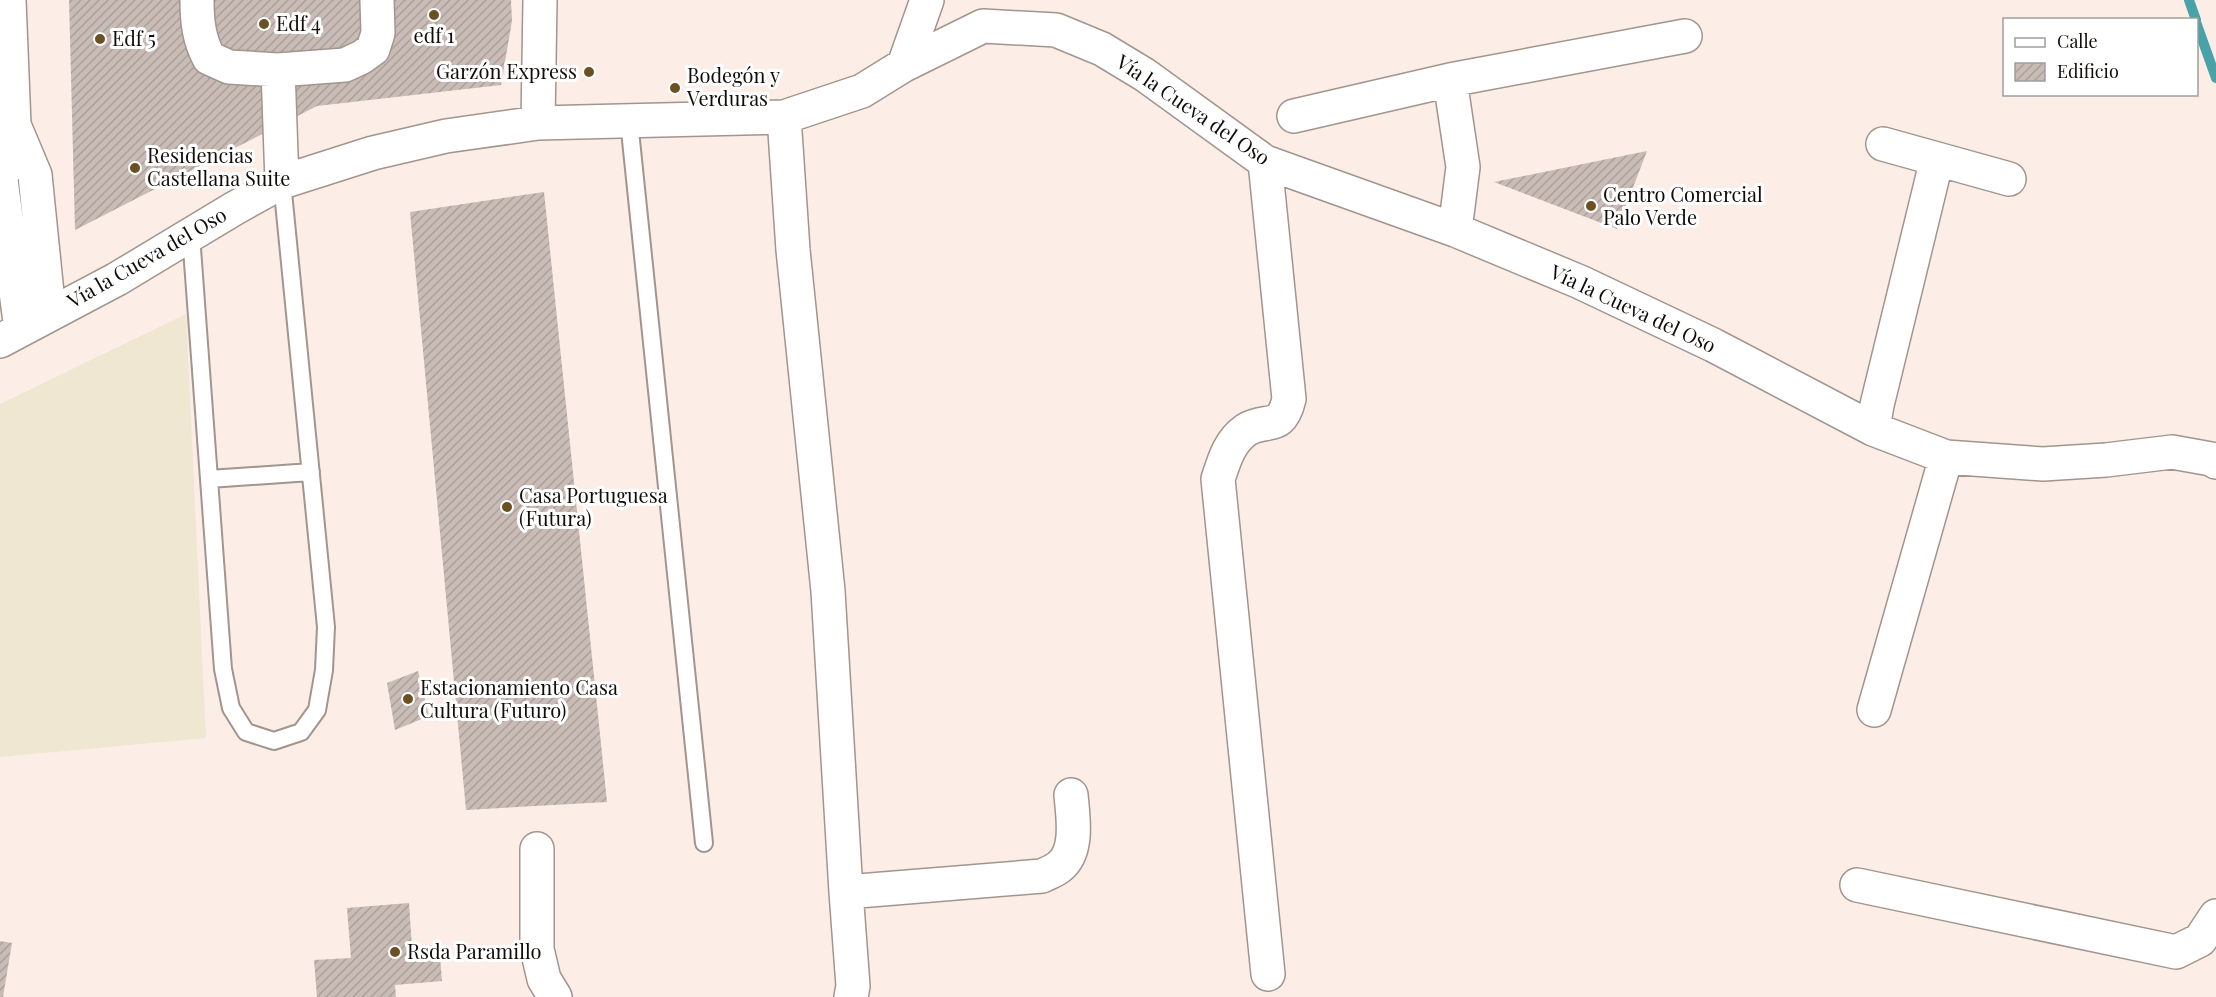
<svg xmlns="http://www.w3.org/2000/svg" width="2216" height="997" font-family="'Playfair Display',serif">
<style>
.commercial{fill:#efe7d1}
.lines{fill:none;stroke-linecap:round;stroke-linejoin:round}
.stream{stroke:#49a2a7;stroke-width:10}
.building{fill:url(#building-hatch)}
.lane-casing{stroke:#a1958e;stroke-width:20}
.street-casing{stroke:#a1958e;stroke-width:36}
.lane{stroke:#fff;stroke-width:16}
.street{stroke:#fff;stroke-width:33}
.poi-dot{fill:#6b5023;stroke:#fff;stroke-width:2}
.labels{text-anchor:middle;stroke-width:6;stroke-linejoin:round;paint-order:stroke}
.poi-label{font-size:20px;fill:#100c09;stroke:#fff;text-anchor:start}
.street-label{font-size:20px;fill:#100c09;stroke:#fff}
</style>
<defs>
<pattern id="building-hatch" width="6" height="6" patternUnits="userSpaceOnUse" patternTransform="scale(1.5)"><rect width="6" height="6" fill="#c9bbb5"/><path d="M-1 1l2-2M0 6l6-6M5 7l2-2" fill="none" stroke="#aca09a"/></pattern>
</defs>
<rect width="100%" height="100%" fill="#fceee6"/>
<path class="commercial" d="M186,314l20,424 -206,19v-353z"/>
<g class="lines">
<path class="stream" d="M2189,0l7,20
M2196,22l20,56"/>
</g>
<path class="building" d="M69,0h442l1,21 -11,64 -184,21 -242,124z
M1647,151l-30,78 -123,-47z
M544,192l63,610 -141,8 -56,-598z
M418,671l11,45 -34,14 -8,-47z
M409,903l3,44 27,-2 3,36 -47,4 1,12h-79l-3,-37 37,-2 -4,-50z
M0,941l12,2 -9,54h-3z"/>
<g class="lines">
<g class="lane-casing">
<path id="lane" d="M629,121l75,722
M191,235l32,434 8,39 15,24 28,9 27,-9 16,-22 7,-40 2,-43 -44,-445
M209,479l102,-7"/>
</g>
<g class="street-casing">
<path id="street" d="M9,0l5,125 -13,55 20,149
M197,0c0,22 2,39 12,58l20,9 49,3 67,-5 17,-8 11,-8 5,-16 -1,-33
M904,65l23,-65
M278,70l4,112
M1450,80l13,87 -8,63
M1294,116l156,-36 235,-44
M784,117l9,133 35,341 18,301 7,94 -2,11
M538,123l2,-123
M14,125l21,50 14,138
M1883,144l126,35
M1265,162l24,237c-8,34 -23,18 -43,31 -17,12 -22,31 -28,49l50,495
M0,341l117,-62 118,-71 47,-26 91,-29 73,-17 92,-13 246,-6 78,-26 42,-26 79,-39 73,4 46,19 43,26 120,87 190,68 125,52 133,63 160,84 73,28 97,7 63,-4 66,-8 39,7 5,3
M1873,429l4,-24 60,-246
M1874,710l72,-253
M537,849v100l7,30 11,18
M1857,885l319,67 24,-12 16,-24
M846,892l196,-16c6,-3 12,-5 17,-9 20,-15 14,-50 12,-72"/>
</g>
<use href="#lane" class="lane"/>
<use href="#street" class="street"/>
</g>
<g class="poi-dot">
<circle cx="434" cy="15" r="6"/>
<circle cx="264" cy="24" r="6"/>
<circle cx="100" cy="39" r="6"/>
<circle cx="589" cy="72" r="6"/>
<circle cx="675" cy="88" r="6"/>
<circle cx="135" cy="168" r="6"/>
<circle cx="1591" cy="206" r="6"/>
<circle cx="507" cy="507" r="6"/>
<circle cx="408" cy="699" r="6"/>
<circle cx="395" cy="952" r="6"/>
</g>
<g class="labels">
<g class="poi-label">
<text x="276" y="31">Edf 4</text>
<text x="434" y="43" text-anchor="middle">edf 1</text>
<text x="112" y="46">Edf 5</text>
<text x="577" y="79" text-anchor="end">Garzón Express</text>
<text x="687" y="83">Bodegón y<tspan x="687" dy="23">Verduras</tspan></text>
<text x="147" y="163">Residencias<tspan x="147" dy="23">Castellana Suite</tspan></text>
<text x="1603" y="202">Centro Comercial<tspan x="1603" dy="23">Palo Verde</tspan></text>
<text x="519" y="503">Casa Portuguesa<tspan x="519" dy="23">(Futura)</tspan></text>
<text x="420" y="695">Estacionamiento Casa<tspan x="420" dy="23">Cultura (Futuro)</tspan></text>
<text x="407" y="959">Rsda Paramillo</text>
</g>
<g class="street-label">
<text transform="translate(1193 110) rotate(34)" y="7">Vía la Cueva del Oso</text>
<text transform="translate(147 258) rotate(-30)" y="7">Vía la Cueva del Oso</text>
<text transform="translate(1633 309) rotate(25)" y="7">Vía la Cueva del Oso</text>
</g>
</g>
<rect x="2003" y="18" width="195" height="78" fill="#ffffff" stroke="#9f9e9d" stroke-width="1.5"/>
<rect x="2015" y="38" width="30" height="9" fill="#ffffff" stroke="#9f9e9d" stroke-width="1.5"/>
<text x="2057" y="48" font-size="18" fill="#100c09">Calle</text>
<rect x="2015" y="63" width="30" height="18" fill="url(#building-hatch)" stroke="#9f9e9d" stroke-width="1.5"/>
<text x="2057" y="78" font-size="18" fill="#100c09">Edificio</text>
</svg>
